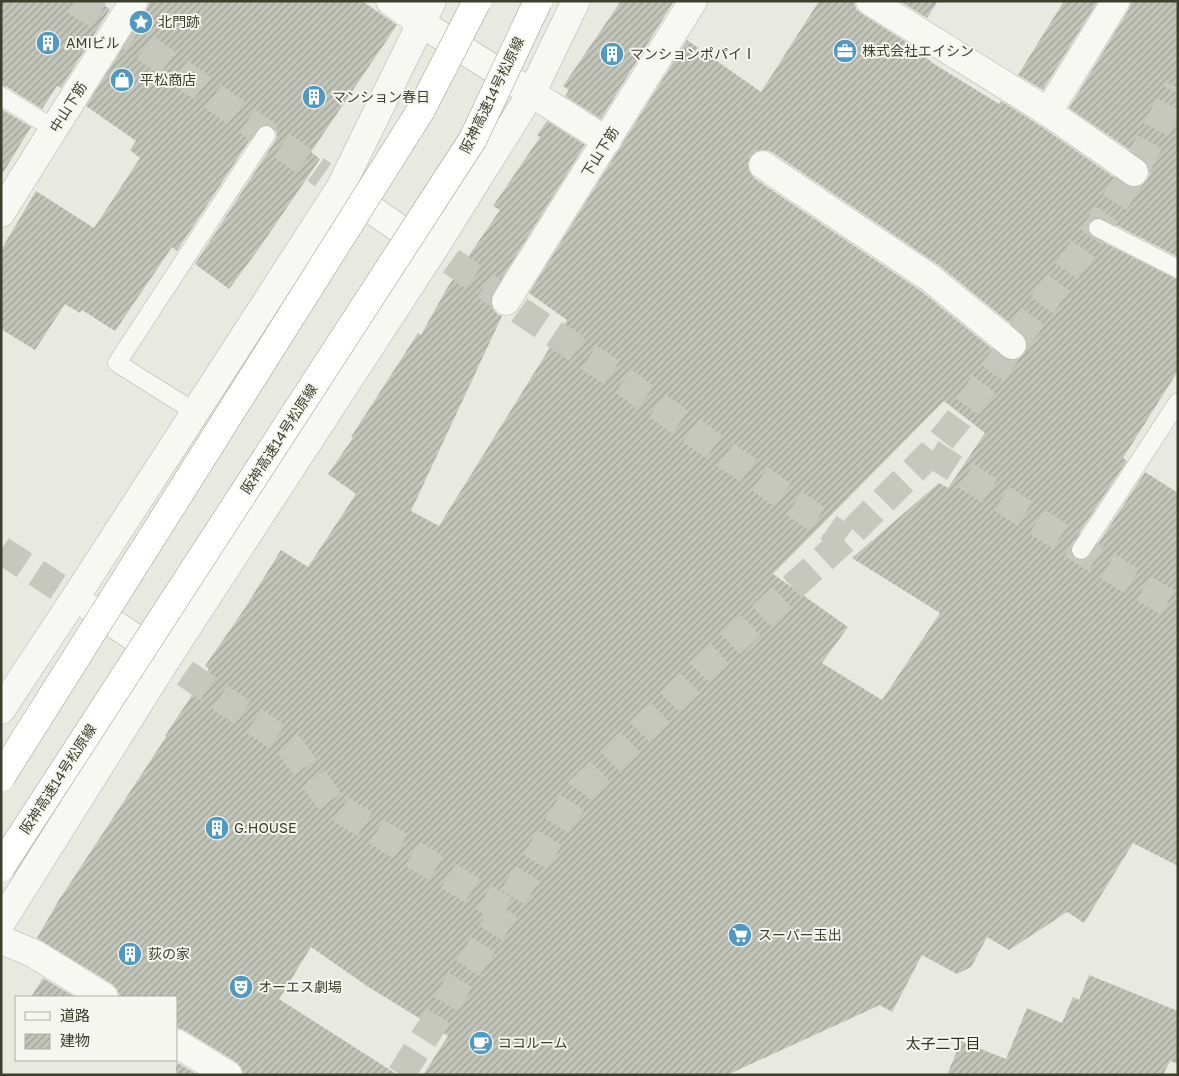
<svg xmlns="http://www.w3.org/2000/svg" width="1179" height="1076" font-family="'Golos Text','Noto Sans JP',sans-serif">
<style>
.building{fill:url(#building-hatch);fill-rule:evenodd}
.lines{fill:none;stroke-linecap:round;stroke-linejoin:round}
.street-tunnel{stroke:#c6c7bd;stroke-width:28;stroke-dasharray:28 14;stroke-linecap:butt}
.lane-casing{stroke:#b1b3a7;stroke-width:19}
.street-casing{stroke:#b1b3a7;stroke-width:29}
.lane{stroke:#f7f7f4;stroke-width:18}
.street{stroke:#f7f7f4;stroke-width:28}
.highway-bridge-casing{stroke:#9b9e8a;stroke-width:29;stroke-linecap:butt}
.highway-bridge{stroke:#fff;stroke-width:28}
.labels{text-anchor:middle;stroke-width:4;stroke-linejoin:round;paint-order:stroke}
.poi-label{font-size:14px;fill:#3c3f2b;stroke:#f6f6f1;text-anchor:start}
.street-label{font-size:14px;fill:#3c3f2b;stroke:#f6f6f1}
.neighbourhood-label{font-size:15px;fill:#2c301d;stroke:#f6f6f1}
</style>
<defs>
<pattern id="building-hatch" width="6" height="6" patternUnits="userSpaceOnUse" patternTransform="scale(1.25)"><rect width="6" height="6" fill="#c3c5b9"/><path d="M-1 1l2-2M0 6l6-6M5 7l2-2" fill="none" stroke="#a0a197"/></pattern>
</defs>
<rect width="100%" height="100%" fill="#e8e9e1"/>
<path class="building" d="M1,1h96l13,8 -49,79 -4,-2 -15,23 -35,-22 -6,-2z
M150,1h212l35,24 -86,127 9,7 -62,91 -29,39 -34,-25 80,-123 2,-5 -1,-5 -4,-5 -5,-2 -5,1 -5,4 -80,122 -5,-4 -57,84 -33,-21 -2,3 -15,-9 -30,46 -34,-21v-79l35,-59 58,37 46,-70 -10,-8 6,-9 -50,-35 61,-97z
M621,1h53l-73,118 -36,-23 4,-6 -6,-4z
M819,1h35l2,8 6,5 49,31 23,19 65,40 2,-3 38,24 86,60 8,3 8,-2 6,-6 3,-7 -2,-8 -5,-6 -74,-51 60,-99 3,-8h46v256l-76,-39 -9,1 -4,4 -2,5 2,5 4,4 85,43v91l-55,87 4,3 -55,83 -2,6 2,5 4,4 5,2 9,-5 55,-84 33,21v373l-45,-23 -49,80 -17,-11 -58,38 -22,-13 -16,30 -14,7 -35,-19 -30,57 -12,-7 -153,70h-304l25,-39 -81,-50 -56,-39 -32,52 119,76h-154l-3,-8 -5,-5 -52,-32 -8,-3v-30h-56l-3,-8 -5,-5 -75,-46 22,-38 107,-163 -1,-1 44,-67 -4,-3 40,-58 36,-58 27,17 48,-73 -28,-20 25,-36 -2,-1 67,-104 3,2 26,-47 53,-78 -7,-4 47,-69 -3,-2 10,-14 38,24 -92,148 -3,7 2,8 5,6 5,2 -91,195 28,15 128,-206 -38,-27 158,-253 74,52zM765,150l7,2 168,114 82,67 5,7v7l-3,7 -7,6h-8l-7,-3 -81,-66 -167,-113 -5,-7 -1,-8 2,-6 6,-6zM944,401l41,32 -37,55 -9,-5 -87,75 88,55 -58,87 -60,-37 26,-36 -75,-53z
M900,1h38l-11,17z
M1064,1h34l-55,89 -25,-15z
M1,109l30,18 -30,49z
M1089,975l89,36v53l-8,-3 -7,14h-216l14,-34 45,18 21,-51 35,15 11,-26 6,3z
M43,978l32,19h-44z
M176,1062l22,13h-22z"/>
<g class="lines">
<path class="street-tunnel" d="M75,1l43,27 205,147
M451,261l71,51 92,62 74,54 157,111
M931,453l150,97 97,59
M1,550l57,37
M185,673l104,72 43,59 172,106
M401,1075l179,-285 133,-130 132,-121 86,-86 26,-32 141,-193 36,-56 44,-84"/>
<g class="lane-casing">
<path id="lane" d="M1,96l53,33
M1098,228l80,41
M195,412l-78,-49 149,-228
M1081,550l97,-148"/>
</g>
<g class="street-casing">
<path id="street" d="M390,1l31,22 186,118
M870,1l178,111 68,-111
M1048,112l86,60
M763,165l167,113 82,67
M355,198l62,43
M1,213l133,-212
M506,301l187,-300
M92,609l61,41
M1,710l74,-112 265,-410 92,-187
M1,923l165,-263 267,-410 99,-158 44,-91
M1,940l32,13 71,44
M176,1043l52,32"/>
</g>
<use href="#lane" class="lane"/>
<use href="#street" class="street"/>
<g class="highway-bridge-casing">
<path id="highway-bridge" d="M1,777l420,-667 56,-109
M1,867l472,-728 65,-138"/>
</g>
<use href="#highway-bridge" class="highway-bridge"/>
</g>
<defs>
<g id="sight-disc" transform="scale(1.25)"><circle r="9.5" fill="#5299c2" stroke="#f6f6f1"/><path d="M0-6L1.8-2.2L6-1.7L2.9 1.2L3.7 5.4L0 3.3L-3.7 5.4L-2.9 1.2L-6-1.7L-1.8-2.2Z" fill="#fff"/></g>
<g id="building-disc" transform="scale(1.25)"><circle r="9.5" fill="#5299c2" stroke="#f6f6f1"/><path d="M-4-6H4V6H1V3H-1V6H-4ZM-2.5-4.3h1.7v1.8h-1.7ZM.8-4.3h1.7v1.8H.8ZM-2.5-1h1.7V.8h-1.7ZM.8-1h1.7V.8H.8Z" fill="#fff"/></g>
<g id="office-disc" transform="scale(1.25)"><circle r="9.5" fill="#5299c2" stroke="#f6f6f1"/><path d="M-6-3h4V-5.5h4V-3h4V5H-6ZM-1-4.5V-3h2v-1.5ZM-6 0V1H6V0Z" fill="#fff"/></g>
<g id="shop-disc" transform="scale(1.25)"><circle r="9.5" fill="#5299c2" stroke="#f6f6f1"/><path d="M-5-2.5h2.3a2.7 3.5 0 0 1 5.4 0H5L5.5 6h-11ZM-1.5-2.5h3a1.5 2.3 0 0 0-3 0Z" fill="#fff"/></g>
<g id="supermarket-disc" transform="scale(1.25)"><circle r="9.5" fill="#5299c2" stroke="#f6f6f1"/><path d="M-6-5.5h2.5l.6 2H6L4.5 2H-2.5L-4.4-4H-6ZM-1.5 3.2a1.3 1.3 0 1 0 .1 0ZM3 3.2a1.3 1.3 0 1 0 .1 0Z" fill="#fff"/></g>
<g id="theatre-disc" transform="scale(1.25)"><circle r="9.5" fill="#5299c2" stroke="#f6f6f1"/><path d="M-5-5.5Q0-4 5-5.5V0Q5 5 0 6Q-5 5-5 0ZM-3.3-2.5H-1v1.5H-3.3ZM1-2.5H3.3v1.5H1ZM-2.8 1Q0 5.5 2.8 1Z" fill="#fff"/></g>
<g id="cafe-disc" transform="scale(1.25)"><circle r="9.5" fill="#5299c2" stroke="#f6f6f1"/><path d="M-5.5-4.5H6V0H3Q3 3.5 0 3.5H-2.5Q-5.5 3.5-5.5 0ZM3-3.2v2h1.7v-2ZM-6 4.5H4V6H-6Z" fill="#fff"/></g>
</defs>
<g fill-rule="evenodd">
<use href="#sight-disc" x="141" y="22"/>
<use href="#building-disc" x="48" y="43"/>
<use href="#office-disc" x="845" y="51"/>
<use href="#building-disc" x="612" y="54"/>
<use href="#shop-disc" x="122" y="80"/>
<use href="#building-disc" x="314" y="97"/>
<use href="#building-disc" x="217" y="828"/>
<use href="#supermarket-disc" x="740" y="935"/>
<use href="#building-disc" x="130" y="954"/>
<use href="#theatre-disc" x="241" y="987"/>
<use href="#cafe-disc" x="481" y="1043"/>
</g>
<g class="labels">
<g class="poi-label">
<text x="158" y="27">北門跡</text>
<text x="66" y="48">AMIビル</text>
<text x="862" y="56">株式会社エイシン</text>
<text x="630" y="59">マンションポパイⅠ</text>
<text x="140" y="85">平松商店</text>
<text x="332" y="102">マンション春日</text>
<text x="234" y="833">G.HOUSE</text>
<text x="758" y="940">スーパー玉出</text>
<text x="148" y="959">荻の家</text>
<text x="258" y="992">オーエス劇場</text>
<text x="498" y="1048">ココルーム</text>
</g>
<g class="street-label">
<text transform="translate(492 95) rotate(-64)" y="5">阪神高速14号松原線</text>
<text transform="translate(68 107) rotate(-58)" y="5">中山下筋</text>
<text transform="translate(600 152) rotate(-58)" y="5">下山下筋</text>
<text transform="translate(279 439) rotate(-57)" y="5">阪神高速14号松原線</text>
<text transform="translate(58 779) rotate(-57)" y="5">阪神高速14号松原線</text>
</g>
<g class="neighbourhood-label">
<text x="943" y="1049">太子二丁目</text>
</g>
</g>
<rect width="1179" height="1076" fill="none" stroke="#3c3f2b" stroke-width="5"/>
<rect x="15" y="996" width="162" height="65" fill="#f6f6f1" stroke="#acada2"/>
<rect x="25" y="1012" width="25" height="8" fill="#f7f7f4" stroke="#acada2"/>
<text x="60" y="1021" font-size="15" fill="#3c3f2b">道路</text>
<rect x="25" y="1034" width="25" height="15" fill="url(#building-hatch)" stroke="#acada2"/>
<text x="60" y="1046" font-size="15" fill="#3c3f2b">建物</text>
</svg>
